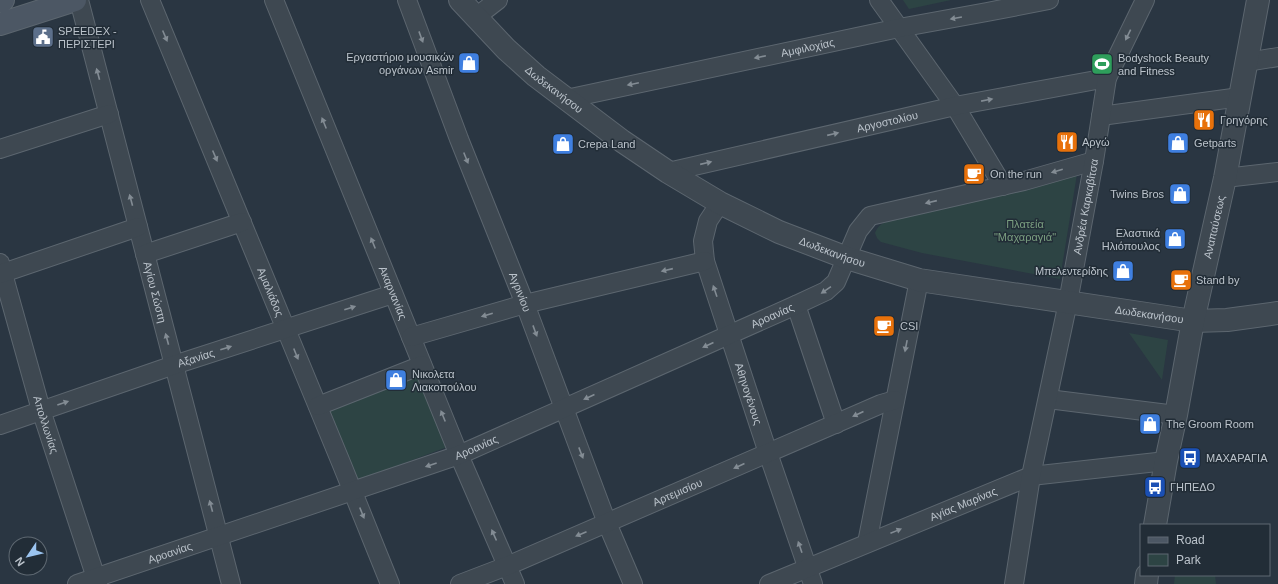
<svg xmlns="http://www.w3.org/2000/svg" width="1278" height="584" font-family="Arial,sans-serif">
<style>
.green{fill:#2d4444}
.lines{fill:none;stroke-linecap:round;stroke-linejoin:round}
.minor-casing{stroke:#5c666f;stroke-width:20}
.tertiary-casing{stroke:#5c666f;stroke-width:24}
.secondary-casing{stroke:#5c666f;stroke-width:24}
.minor{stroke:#3e4851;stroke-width:18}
.tertiary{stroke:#3e4851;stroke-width:22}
.secondary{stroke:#4c5764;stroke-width:22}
.oneway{fill:#838c94}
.labels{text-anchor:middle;stroke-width:3;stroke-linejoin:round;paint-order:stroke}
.poi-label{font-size:11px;fill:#bbc3cb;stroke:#222d37;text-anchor:start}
.street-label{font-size:11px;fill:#bbc3cb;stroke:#222d37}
.park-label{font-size:11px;fill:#7b9f80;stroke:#222d37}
</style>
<rect width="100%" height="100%" fill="#2a3642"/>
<path class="green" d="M903,0h48l-42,9z
M1077,174l-17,105 -138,-26 -41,-11 -4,-4 -2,-5c4,-10 9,-10 19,-14z
M1129,333l39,7 -6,40z
M420,375l27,72 -90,34 -28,-72z
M1175,575h40l1,9h-42z"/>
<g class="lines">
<g class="minor-casing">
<g id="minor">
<path id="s1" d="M79,0l152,584"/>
<path id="s2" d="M150,0l192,465 48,119"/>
<path id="s3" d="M274,0l185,455 56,129"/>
<path id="s4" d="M407,0l52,139 66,165 82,219 26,61"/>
<path d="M879,0l76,106 48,80"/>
<path d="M476,17l22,-17"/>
<path d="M1247,62l31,-5"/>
<path id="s5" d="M566,99l333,-71 88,-16 62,-12"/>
<path d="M1101,116l139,-19"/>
<path d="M0,149l109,-35"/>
<path id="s6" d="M668,172l287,-66 152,-28"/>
<path d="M1225,178l53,-6"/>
<path id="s7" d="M720,203l-12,18 -5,20 2,20 63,192 45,131"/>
<path d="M145,254l97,-32"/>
<path id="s8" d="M0,263l41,147 57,174"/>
<path d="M0,274l138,-47"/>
<path d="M796,305l40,119"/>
<path d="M411,337l114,-33 180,-43"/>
<path d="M1048,399l128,16"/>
<path d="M318,406l104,-41"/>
<path id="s9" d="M0,425l174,-60 219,-71"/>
<path d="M867,543l52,-263"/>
<path id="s10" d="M77,584l382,-129 337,-150 30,-14 10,-9 22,-51 12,-15 154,-35 70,-20"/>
<path id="s11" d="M460,584l47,-18 374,-162 14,-4"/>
<path id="s12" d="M769,584l262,-108 135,-15"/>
<path id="s13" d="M1014,584l17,-108 37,-174 26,-141 13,-83 38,-78"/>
</g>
</g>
<g class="tertiary-casing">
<g id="tertiary">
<path id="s14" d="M460,0l46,49 30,27 86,65 46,31 52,31 59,29 68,26 72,22 241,36 33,5 34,-1 51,-7"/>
<path id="s15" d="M1155,525l11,-64 10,-46 17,-94 32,-143 33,-178"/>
<path d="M1146,584l1,-9"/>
</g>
</g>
<g class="secondary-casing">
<path id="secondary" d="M0,1l3,-1
M0,24l75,-24"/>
</g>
<use href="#minor" class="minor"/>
<use href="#tertiary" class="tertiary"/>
<use href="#secondary" class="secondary"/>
</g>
<defs><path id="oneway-solid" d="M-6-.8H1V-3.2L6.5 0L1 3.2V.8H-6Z"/></defs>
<g class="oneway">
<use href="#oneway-solid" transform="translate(956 18) rotate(170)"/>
<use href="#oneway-solid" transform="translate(1128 35) rotate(116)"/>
<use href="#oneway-solid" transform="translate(165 36) rotate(67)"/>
<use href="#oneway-solid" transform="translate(421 37) rotate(70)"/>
<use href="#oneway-solid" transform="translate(760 57) rotate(168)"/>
<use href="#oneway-solid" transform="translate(98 74) rotate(-105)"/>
<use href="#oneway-solid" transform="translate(633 84) rotate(168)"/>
<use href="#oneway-solid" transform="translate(987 100) rotate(-11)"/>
<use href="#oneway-solid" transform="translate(324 123) rotate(-112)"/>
<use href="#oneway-solid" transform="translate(833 134) rotate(-13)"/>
<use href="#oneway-solid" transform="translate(215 156) rotate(67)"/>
<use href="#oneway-solid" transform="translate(466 158) rotate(68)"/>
<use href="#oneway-solid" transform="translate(706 163) rotate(-13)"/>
<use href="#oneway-solid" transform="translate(1057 171) rotate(164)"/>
<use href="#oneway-solid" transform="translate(131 200) rotate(-105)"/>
<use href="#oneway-solid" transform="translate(931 202) rotate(167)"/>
<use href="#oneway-solid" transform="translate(373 243) rotate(-112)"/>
<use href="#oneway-solid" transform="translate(667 270) rotate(167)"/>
<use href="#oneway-solid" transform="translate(826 290) rotate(146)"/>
<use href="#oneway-solid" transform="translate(715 291) rotate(-109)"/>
<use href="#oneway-solid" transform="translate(350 308) rotate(-18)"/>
<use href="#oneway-solid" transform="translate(487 315) rotate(164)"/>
<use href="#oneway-solid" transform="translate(535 331) rotate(70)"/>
<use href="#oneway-solid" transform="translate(167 339) rotate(-105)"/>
<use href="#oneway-solid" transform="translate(708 345) rotate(156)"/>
<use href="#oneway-solid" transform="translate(906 346) rotate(101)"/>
<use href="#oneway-solid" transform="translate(226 348) rotate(-18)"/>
<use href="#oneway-solid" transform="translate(296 354) rotate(68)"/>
<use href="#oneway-solid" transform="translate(589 397) rotate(156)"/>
<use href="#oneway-solid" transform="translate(63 403) rotate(-19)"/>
<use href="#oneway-solid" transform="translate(858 414) rotate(156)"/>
<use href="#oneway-solid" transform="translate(443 416) rotate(-112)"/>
<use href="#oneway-solid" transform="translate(581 453) rotate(69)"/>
<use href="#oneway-solid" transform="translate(431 465) rotate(161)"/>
<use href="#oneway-solid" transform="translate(739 466) rotate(156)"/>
<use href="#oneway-solid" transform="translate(211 506) rotate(-105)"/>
<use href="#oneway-solid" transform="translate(362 513) rotate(68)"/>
<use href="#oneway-solid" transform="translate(896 531) rotate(-22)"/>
<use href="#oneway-solid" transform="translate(581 534) rotate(157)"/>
<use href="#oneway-solid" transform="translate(494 535) rotate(-114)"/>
<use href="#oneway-solid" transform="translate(800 547) rotate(-109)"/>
</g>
<defs>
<g id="civic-square" transform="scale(1.15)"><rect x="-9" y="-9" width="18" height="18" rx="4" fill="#5c6f8a" stroke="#222d37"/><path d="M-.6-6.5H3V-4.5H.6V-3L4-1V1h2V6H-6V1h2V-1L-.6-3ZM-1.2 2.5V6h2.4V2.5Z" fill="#fff"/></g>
<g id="shop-square" transform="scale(1.15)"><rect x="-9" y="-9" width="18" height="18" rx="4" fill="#3f7fe0" stroke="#222d37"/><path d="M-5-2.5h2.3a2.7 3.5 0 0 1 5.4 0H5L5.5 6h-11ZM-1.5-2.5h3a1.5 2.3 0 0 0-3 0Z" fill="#fff"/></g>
<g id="stadium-square" transform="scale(1.15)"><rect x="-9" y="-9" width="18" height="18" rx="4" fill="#2e9e5b" stroke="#222d37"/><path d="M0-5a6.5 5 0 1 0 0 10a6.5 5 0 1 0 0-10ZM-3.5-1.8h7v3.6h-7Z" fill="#fff"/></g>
<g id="restaurant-square" transform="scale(1.15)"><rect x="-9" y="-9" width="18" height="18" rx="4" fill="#e8710a" stroke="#222d37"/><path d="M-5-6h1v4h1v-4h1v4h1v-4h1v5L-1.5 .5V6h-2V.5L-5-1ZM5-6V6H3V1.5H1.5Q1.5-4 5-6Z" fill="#fff"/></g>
<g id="cafe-square" transform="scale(1.15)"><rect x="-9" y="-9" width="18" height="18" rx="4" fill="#e8710a" stroke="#222d37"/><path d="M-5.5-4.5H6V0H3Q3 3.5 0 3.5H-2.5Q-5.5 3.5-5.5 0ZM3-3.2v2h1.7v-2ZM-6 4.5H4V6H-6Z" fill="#fff"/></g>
<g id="bus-square" transform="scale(1.15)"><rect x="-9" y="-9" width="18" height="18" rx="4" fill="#1a4fb4" stroke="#222d37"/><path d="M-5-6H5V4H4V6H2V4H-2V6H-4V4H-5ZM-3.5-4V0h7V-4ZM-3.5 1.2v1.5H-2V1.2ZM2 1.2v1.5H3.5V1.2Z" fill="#fff"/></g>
</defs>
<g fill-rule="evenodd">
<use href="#civic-square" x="43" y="37"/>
<use href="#shop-square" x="469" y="63"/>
<use href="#stadium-square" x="1102" y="64"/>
<use href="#restaurant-square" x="1204" y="120"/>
<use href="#restaurant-square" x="1067" y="142"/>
<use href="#shop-square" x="1178" y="143"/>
<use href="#shop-square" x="563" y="144"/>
<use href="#cafe-square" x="974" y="174"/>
<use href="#shop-square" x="1180" y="194"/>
<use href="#shop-square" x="1175" y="239"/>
<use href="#shop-square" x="1123" y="271"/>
<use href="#cafe-square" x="1181" y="280"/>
<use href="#cafe-square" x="884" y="326"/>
<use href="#shop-square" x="396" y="380"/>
<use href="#shop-square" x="1150" y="424"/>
<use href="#bus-square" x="1190" y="458"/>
<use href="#bus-square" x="1155" y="487"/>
</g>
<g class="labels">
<g class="poi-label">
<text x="58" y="35">SPEEDEX -<tspan x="58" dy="13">ΠΕΡΙΣΤΕΡΙ</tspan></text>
<text x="454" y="61" text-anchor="end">Εργαστήριο μουσικών<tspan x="454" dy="13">οργάνων Asmir</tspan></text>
<text x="1118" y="62">Bodyshock Beauty<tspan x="1118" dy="13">and Fitness</tspan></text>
<text x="1220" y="124">Γρηγόρης</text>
<text x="1082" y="146">Αργώ</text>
<text x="1194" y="147">Getparts</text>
<text x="578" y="148">Crepa Land</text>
<text x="990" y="178">On the run</text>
<text x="1164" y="198" text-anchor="end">Twins Bros</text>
<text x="1160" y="237" text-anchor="end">Ελαστικά<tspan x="1160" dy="13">Ηλιόπουλος</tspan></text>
<text x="1108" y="275" text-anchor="end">Μπελεντερίδης</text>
<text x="1196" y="284">Stand by</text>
<text x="900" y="330">CSI</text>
<text x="412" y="378">Νικολετα<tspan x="412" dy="13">Λιακοπούλου</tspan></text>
<text x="1166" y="428">The Groom Room</text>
<text x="1206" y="462">ΜΑΧΑΡΑΓΙΑ</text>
<text x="1170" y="491">ΓΗΠΕΔΟ</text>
</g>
<g class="street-label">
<text dy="4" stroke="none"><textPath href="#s5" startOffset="247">Αμφιλοχίας</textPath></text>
<text dy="4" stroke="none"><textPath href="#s14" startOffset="130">Δωδεκανήσου</textPath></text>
<text dy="4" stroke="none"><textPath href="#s6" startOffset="225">Αργοστολίου</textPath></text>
<text dy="4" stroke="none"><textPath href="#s13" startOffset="384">Ανδρέα Καρκαβίτσα</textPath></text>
<text dy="4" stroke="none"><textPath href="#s15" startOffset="304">Αναπαύσεως</textPath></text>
<text dy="4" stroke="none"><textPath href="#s14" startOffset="454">Δωδεκανήσου</textPath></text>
<text dy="4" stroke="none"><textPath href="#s1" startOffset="302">Αγίου Σώστη</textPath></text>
<text dy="4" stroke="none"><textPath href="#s2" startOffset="316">Αμαλιάδος</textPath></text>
<text dy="4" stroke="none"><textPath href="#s4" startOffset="313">Αγρινίου</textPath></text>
<text dy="4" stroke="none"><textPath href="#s3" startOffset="316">Ακαρνανίας</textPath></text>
<text dy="4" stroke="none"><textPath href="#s14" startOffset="778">Δωδεκανήσου</textPath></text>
<text dy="4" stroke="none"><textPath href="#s10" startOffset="746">Αροανίας</textPath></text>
<text dy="4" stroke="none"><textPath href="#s9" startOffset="207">Αξανίας</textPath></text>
<text dy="4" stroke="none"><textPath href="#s7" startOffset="202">Αθηνογένους</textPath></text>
<text dy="4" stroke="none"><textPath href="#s8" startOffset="168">Απολλωνίας</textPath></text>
<text dy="4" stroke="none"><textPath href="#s10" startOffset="422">Αροανίας</textPath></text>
<text dy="4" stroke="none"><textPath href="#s11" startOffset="236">Αρτεμισίου</textPath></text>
<text dy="4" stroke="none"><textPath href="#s12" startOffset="210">Αγίας Μαρίνας</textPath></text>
<text dy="4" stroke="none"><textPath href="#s10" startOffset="98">Αροανίας</textPath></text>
</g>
<g class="park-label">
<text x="1025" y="228">Πλατεία<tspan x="1025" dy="13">"Μαχαραγιά"</tspan></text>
</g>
</g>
<rect x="1140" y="524" width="130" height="52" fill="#222d37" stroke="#5f6972"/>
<rect x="1148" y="537" width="20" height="6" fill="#4c5764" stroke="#5f6972"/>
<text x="1176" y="544" font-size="12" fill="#bbc3cb">Road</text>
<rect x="1148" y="554" width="20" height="12" fill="#2d4444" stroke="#5f6972"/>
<text x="1176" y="564" font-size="12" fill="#bbc3cb">Park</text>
<g transform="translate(28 556) rotate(235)"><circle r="19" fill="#222d37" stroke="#5f6972"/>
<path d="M0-3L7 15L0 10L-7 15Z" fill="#9bc4f0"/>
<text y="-6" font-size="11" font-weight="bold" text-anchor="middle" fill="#bbc3cb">N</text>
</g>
</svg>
